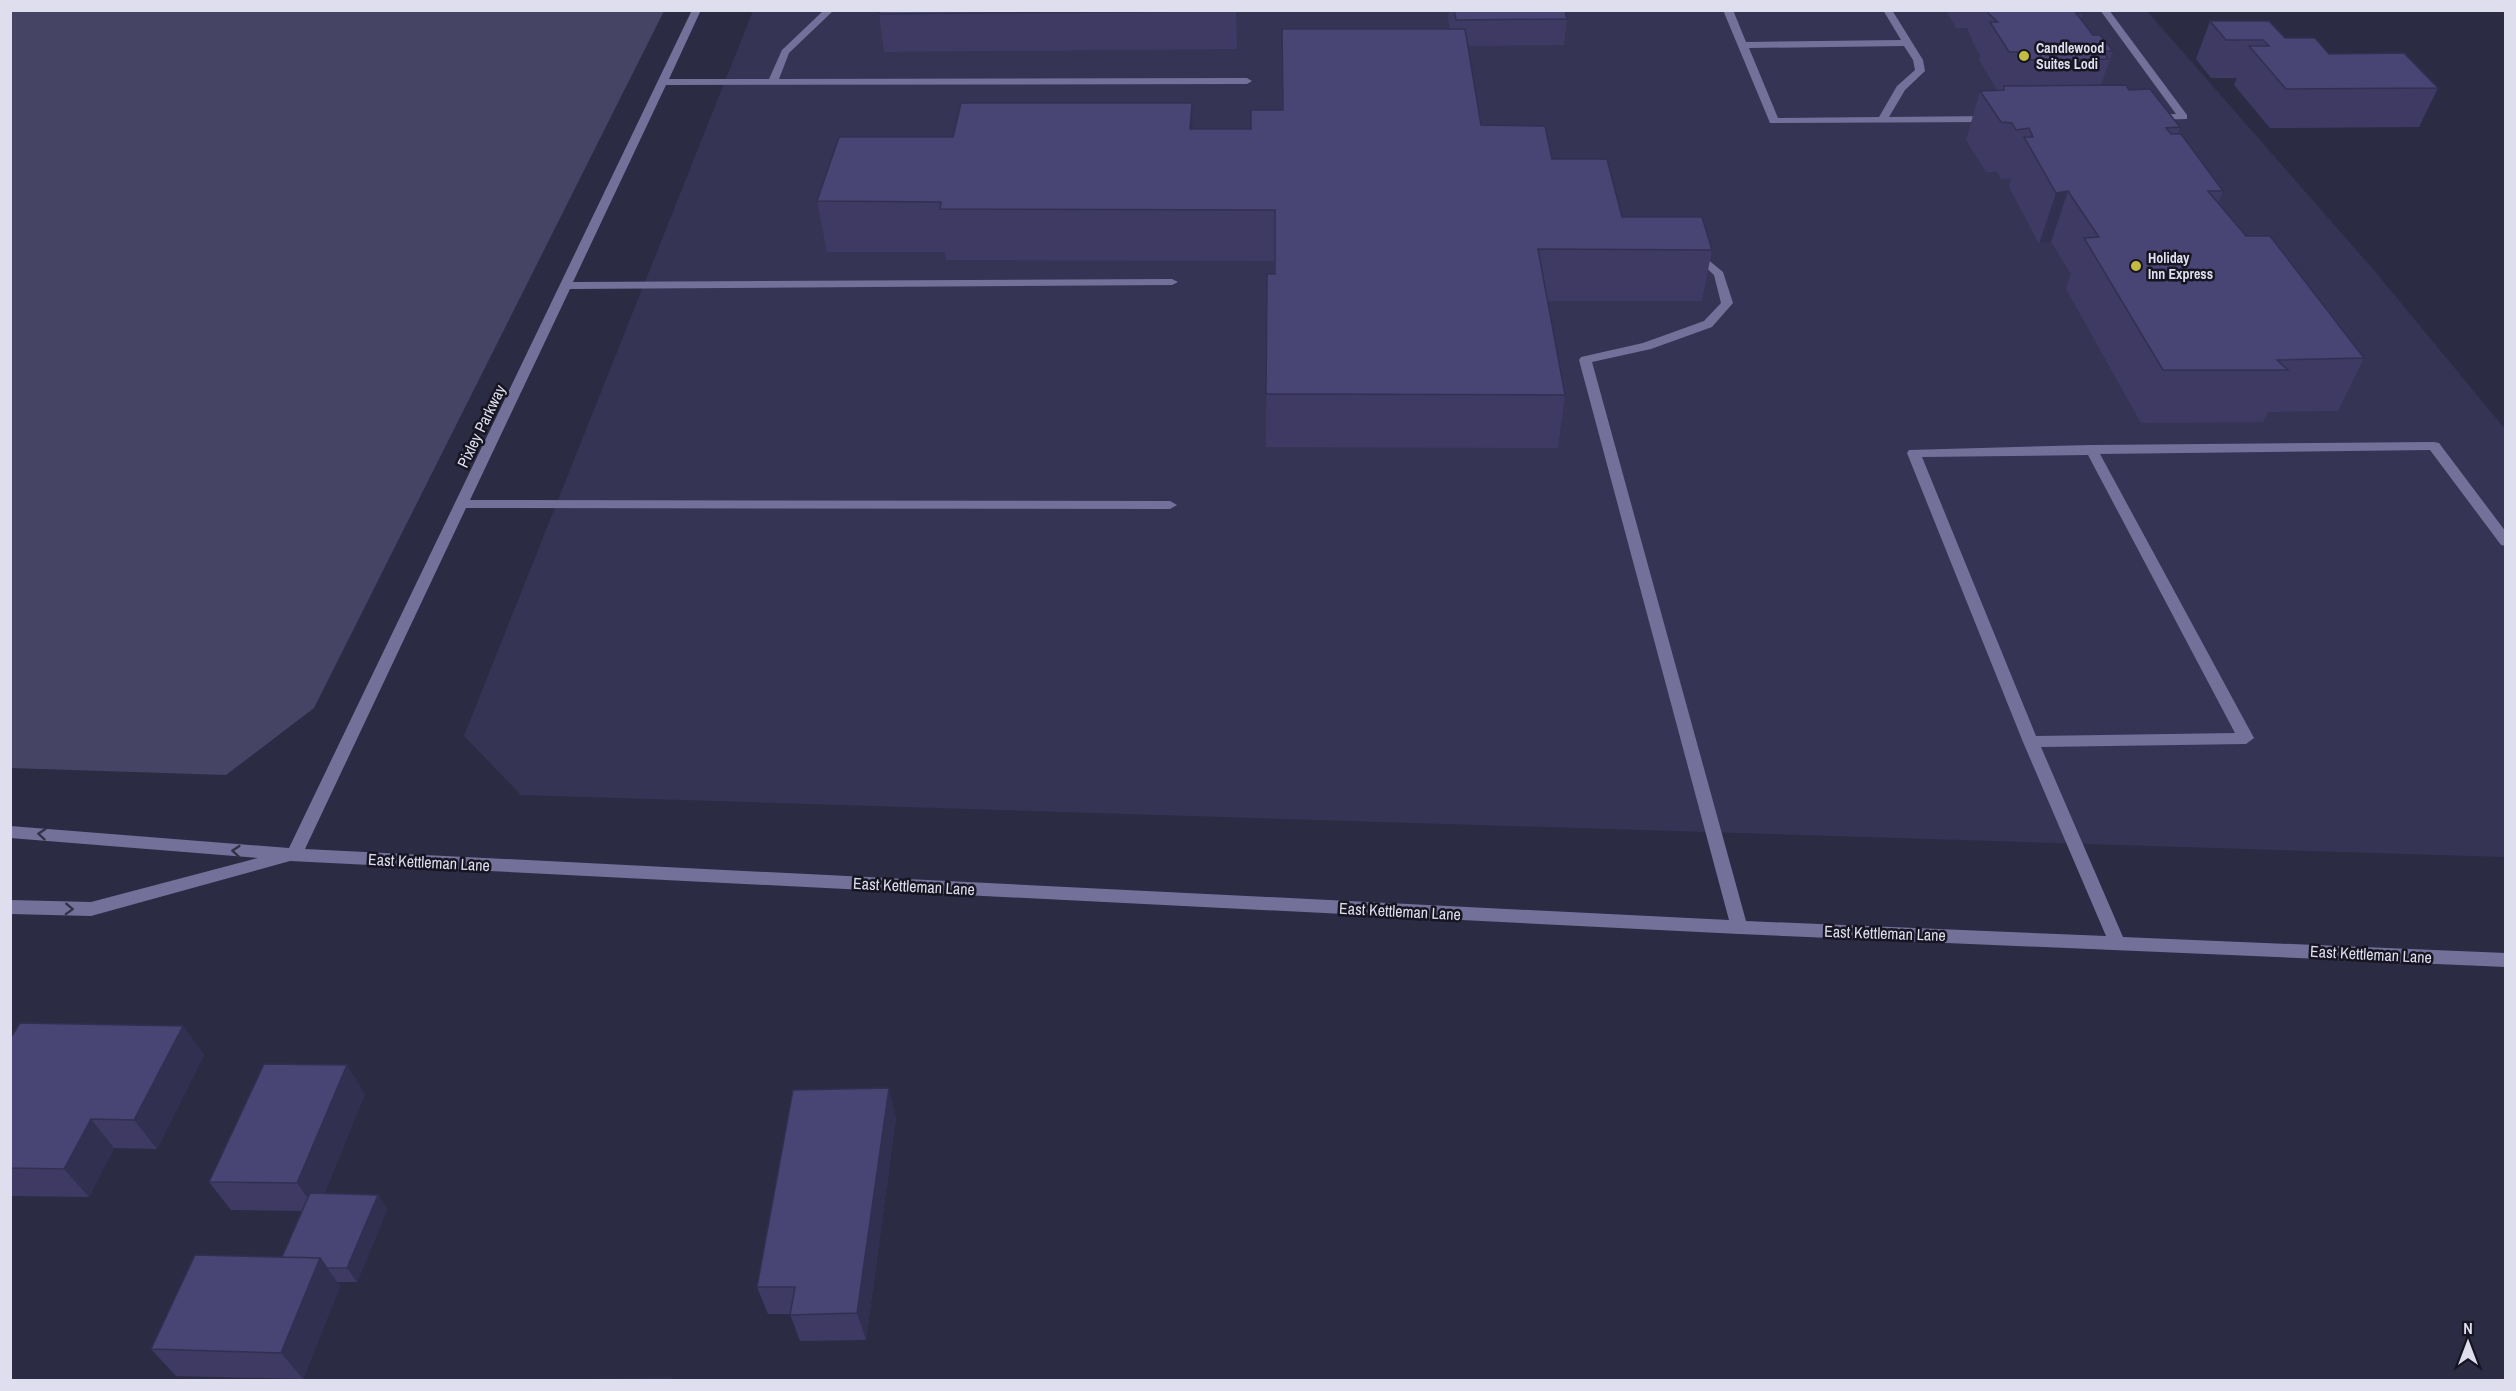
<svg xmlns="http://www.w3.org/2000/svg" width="2516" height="1391" font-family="'Archivo Narrow',sans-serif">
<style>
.built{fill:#363454}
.green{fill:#464465}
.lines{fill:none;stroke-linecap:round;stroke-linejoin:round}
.minor{fill:#73719a;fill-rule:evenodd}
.wall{fill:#3e3a64}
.shaded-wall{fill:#323051}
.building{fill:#484474;stroke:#323051;stroke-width:1.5}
.oneway{stroke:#323145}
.poi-dot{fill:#c4bc3e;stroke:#161521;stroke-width:2}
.labels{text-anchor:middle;stroke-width:5;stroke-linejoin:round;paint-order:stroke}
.far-poi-label{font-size:14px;font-weight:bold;fill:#dedeef;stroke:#161521;text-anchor:start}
.street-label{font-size:16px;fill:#dedeef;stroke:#161521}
</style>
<rect width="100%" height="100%" fill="#2c2b44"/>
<path class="built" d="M753,11h1394l225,257 133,161v428l-1984,-62 -57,-59z"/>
<path class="green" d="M11,10l653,1 -350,697 -88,67 -215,-7z"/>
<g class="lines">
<path class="minor" d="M692,10h9l-32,69h100l13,-29 42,-40h10l-45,43 -10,26 468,-1 5,3 -5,3 -581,1 -93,197 599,-3 6,3 -6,3 -602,4 -100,211 700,1 7,4 -7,4 -704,-1 -161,341 1424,71 -150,-560 2,-3 62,-14 61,-22 17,-18 -7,-28 -25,-23 6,-3 28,23 10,31 -21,24 -61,22 -59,13 154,559 360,15 -83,-194 -116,-289 2,-3 182,-5 343,-3 5,1 67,89v14l-5,-1 -71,-95 -330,4 154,284 -8,6 -205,3 82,190 383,16v14l-767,-33 -1449,-73 -199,55 -81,-2v-14l81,2 167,-44 -248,-20v-12l279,22zM2088,455l147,278 -199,3 -114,-279z
M1723,10h10l13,32 155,-2 -18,-30h9l31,50 2,11 -20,19 -16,27 102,-1 5,3 -5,3 -221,1zM1904,46l9,14 2,10 -18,16 -18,31 -101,1 -29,-70z
M2100,10h9l78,105v4l-38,1 -1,-2 5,-3 23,-1z"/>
</g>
<path class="wall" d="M1236,10l1,39 -353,3 -5,-38z
M1449,10h116l2,9 -3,26 -96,1 13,79 71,34 70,58 90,33 -10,51h-155l18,94 -7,53 -292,-1 1,-173h7v-13l-328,-1 -1,-8h-118l-10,-51 136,-64 240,-8h58l31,-19v-81h168l-2,-8z
M1946,10h135l2,3 -2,6 12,16 20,16 -12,34 28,5 51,37 -2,7 45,57 -5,12 28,33 118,122 -26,53 -70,1 -5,10 -122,1 -75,-134 5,-15 -20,-32 -12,2 -30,-57 2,-9 -10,1 -4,-7h-11l-20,-32 14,-49 17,-1 -18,-30 1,-6 -3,-3 -10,-23h-11z
M2210,21l75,17 44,16 109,34 -19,39 -149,1 -36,-43 3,-7h-26l-15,-19z
M183,1026l21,29 -47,94 -43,-1 -25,49 -79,-1v-157z
M365,1094l-41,100 54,1 9,15 -30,72h-20l3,4 -37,93 -127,-3 -25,-27 131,-92 21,-46 -72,-1 -22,-28z
M896,1117l-30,223 -66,1 -10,-27h-22l-11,-27z"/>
<path class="shaded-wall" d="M1192,103l1,50 -3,-24z
M2068,191l-17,51 -12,2 17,-51z
M183,1026l21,29 -47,94 -23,-29z
M347,1065l18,29 -48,117 -20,-28z
M889,1088l7,29 -30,223 -9,-27z
M91,1119l23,29 -25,49 -25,-28z
M378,1195l9,15 -30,72 -10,-14z
M320,1258l20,28 -37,93 -22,-26z"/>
<path class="building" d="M880,10h356v1l-357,3z
M1454,10h111l2,9 -111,1z
M1987,10h94l2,3h-7l17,22h7l13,16h-10l5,8 -85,1 -6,-8h-8l-19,-30h8l-10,-9z
M2210,21h59l16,17h30l14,16 75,-1 34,35 -152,1 -37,-43h20l-6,-6h-37z
M1282,29h183l16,96 64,1 7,33h55l15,58h80l10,33 -174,-1 27,146 -299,-1 1,-120h8v-64l-335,-1 1,-7 -124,-1 22,-64h114l8,-34h231l-2,26h61v-19h32z
M2126,85l3,5 21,-1 30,38 -14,1 5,6h10l42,57h-15l38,45h24l94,122 -87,2 11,10h-125l-79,-132 15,-1 -31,-46 -12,2 -32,-56h9l-4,-9 -13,2 -4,-7 -11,-1 -21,-31 24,-1v-4z
M20,1023l163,3 -49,94 -43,-1 -27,50 -54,-1v-129z
M264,1064l83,1 -50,118 -88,-1z
M889,1088l-32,225 -67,2 5,-28h-38l36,-197z
M310,1193l68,2 -31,73h-20l-7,-10 -38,-1z
M195,1255l125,3 -39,95 -130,-4z
M671,1378v2h-104z"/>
<defs><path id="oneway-chevron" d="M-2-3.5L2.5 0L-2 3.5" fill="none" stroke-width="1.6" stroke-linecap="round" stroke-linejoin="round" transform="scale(1.5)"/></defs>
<g class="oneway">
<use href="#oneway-chevron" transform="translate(42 834) rotate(-175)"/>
<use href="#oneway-chevron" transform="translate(236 851) rotate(-175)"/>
<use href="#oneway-chevron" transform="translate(69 909) rotate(2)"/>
</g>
<g class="poi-dot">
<circle cx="2024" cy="56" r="6"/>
<circle cx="2136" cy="266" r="6"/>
</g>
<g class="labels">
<g class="far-poi-label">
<text x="2036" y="53">Candlewood<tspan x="2036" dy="16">Suites Lodi</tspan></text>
<text x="2148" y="263">Holiday<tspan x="2148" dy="16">Inn Express</tspan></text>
</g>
<g class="street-label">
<text transform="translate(481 426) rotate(-64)" y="6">Pixley Parkway</text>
<text transform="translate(429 862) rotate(3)" y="6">East Kettleman Lane</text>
<text transform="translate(914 886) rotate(3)" y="6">East Kettleman Lane</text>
<text transform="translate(1400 911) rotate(3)" y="6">East Kettleman Lane</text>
<text transform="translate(1885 933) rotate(2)" y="6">East Kettleman Lane</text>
<text transform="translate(2371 954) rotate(3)" y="6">East Kettleman Lane</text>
</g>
</g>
<rect width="2516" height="1391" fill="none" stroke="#dedeef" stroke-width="24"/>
<g transform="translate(2468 1343)" stroke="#161521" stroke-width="4.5" paint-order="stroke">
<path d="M0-4.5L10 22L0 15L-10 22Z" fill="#dedeef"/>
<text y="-9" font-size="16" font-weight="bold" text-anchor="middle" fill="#dedeef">N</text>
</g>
</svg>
